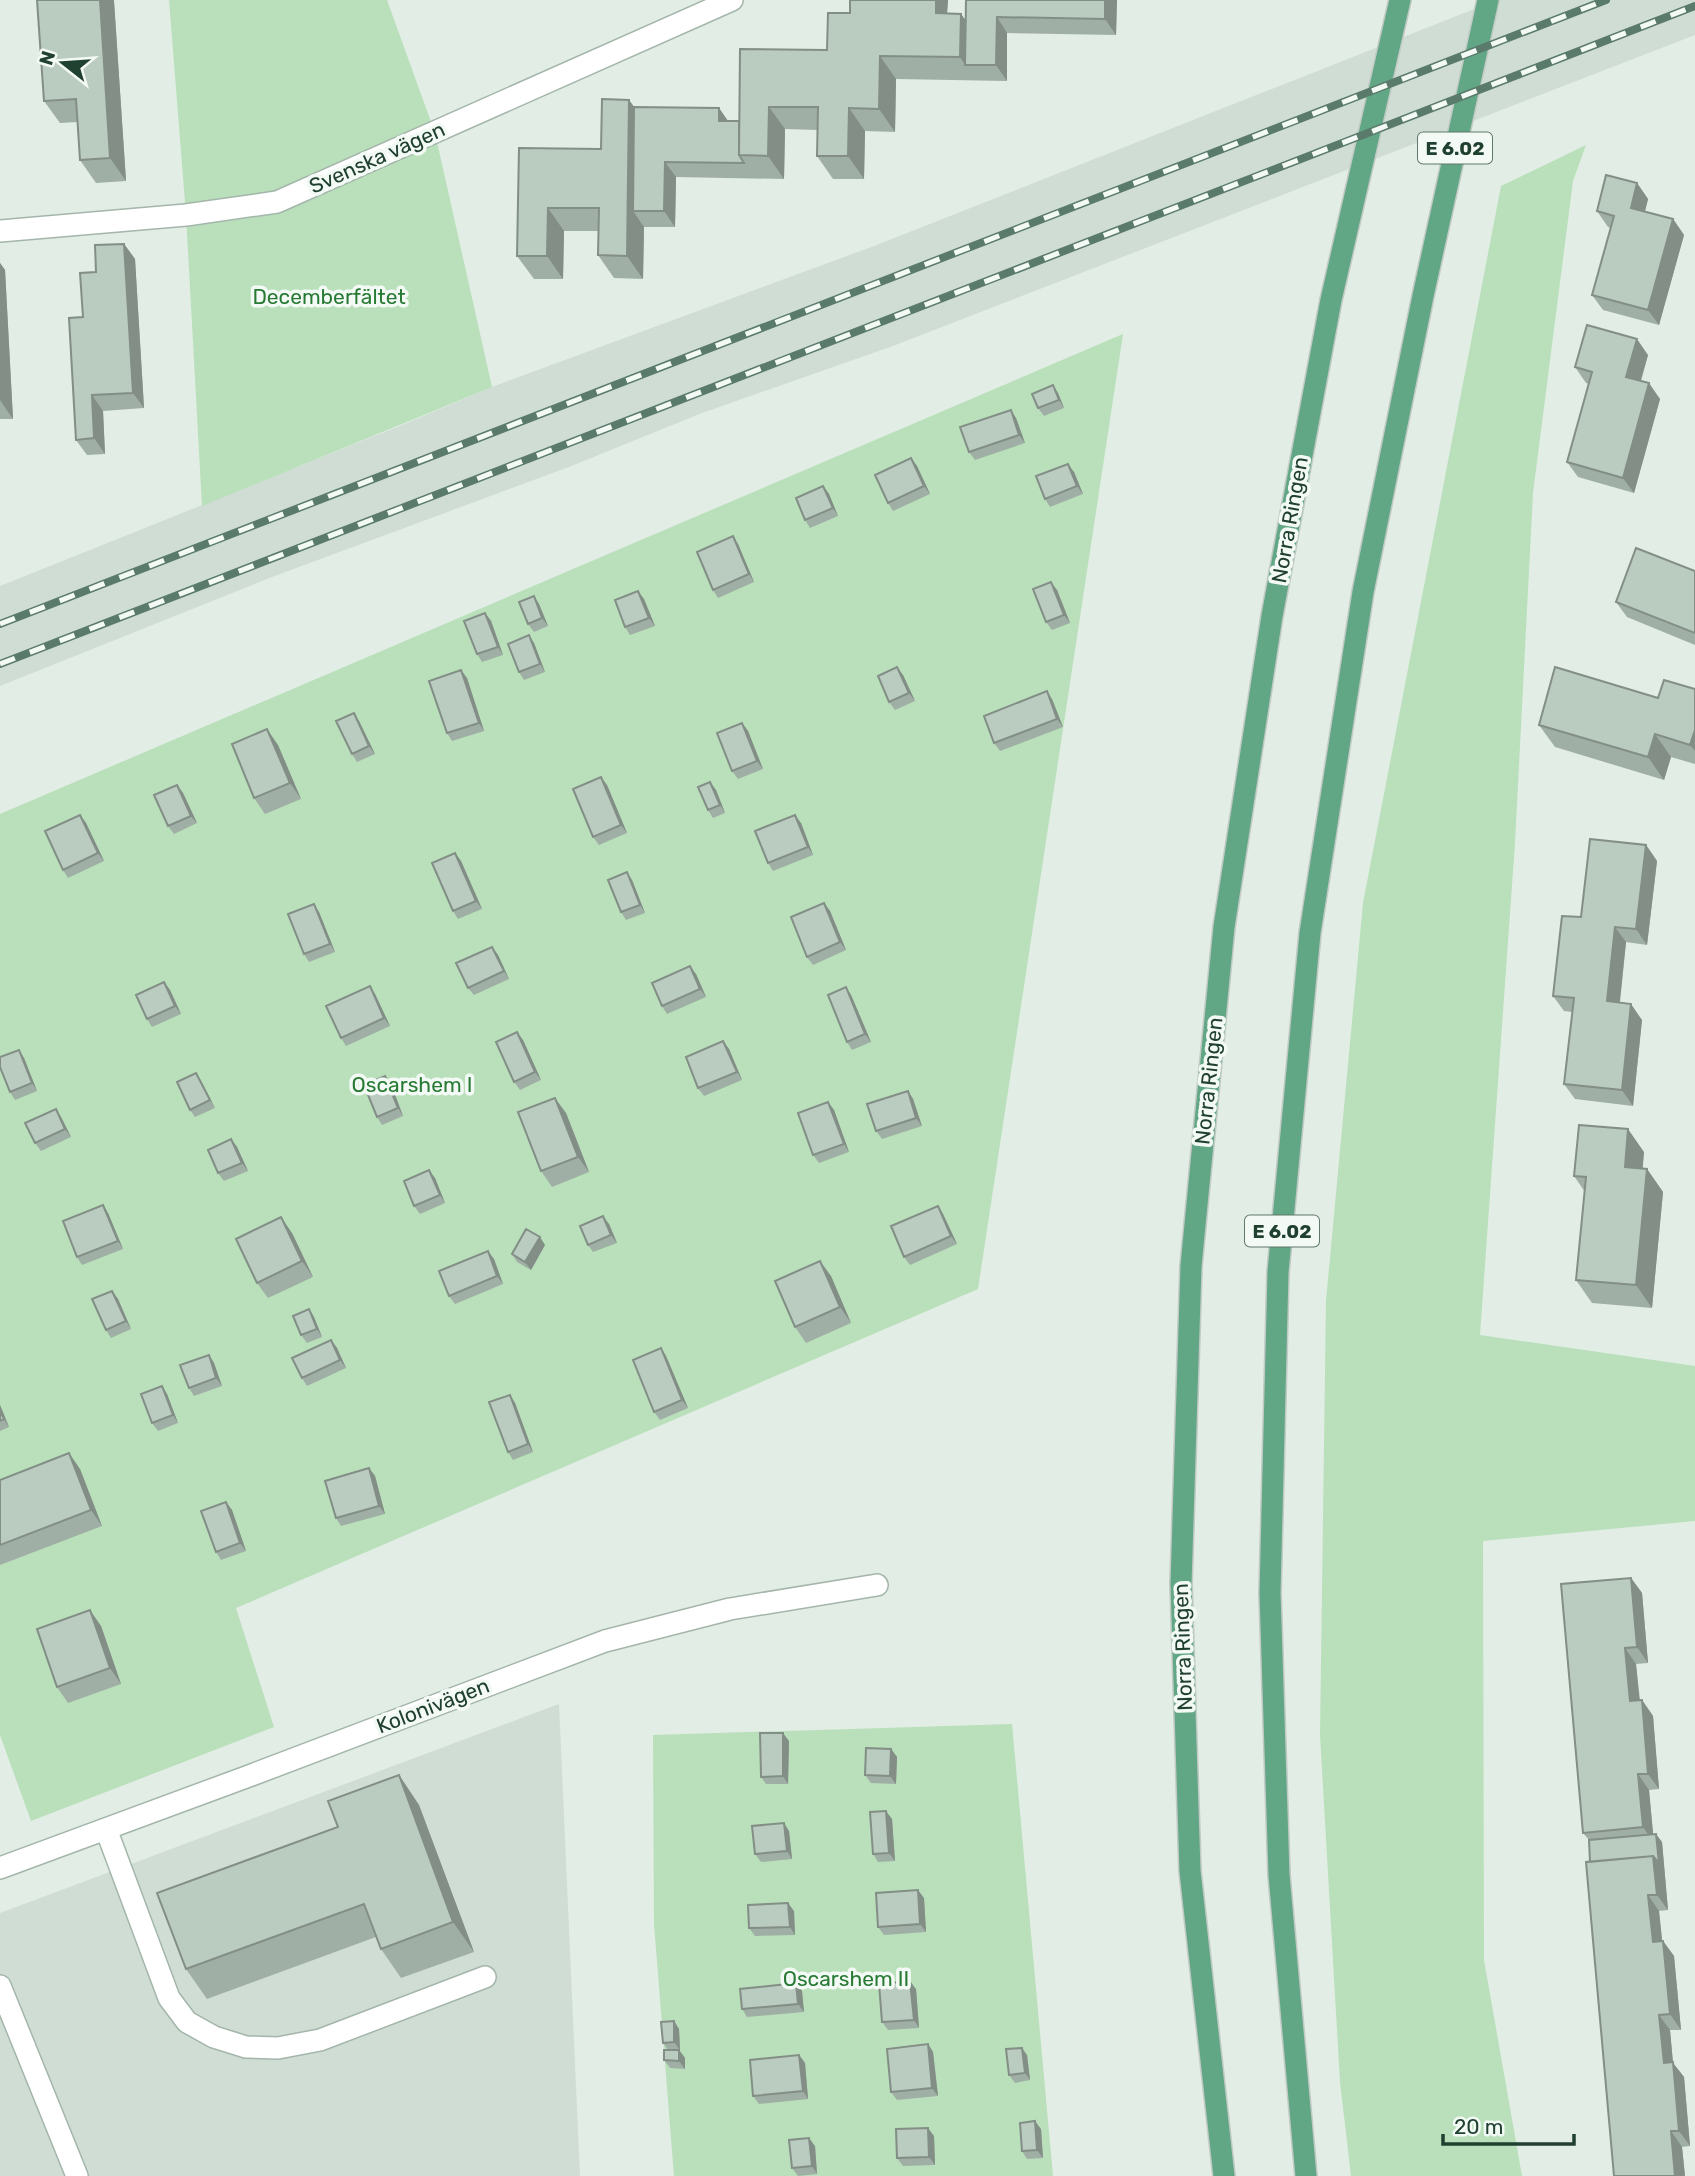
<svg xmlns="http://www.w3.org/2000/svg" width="1695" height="2176" font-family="Rubik,sans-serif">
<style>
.built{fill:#d0ddd4}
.green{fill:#b9e0ba}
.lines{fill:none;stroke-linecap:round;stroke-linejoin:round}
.minor-casing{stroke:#a4b6ab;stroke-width:24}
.major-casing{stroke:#c1cac5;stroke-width:24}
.minor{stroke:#fff;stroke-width:21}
.major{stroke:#62a785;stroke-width:21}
.rail-casing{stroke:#5a7b6b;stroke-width:8}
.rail{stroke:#f3f9f4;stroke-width:5;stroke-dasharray:16;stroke-linecap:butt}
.wall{fill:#a0afa5}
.shaded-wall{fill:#828e86}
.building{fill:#bacbc0;stroke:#828e86;stroke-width:2}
.labels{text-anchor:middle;stroke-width:7;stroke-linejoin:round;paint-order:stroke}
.shield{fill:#f3f9f4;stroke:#5f786b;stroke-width:2}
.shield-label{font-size:19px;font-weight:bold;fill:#204030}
.street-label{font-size:21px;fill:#204030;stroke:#f3f9f4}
.park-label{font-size:21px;fill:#277a33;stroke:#f3f9f4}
</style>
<rect width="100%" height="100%" fill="#e2ede5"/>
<path class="built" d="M1497,0h198v35l-802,311 -191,67 -133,54 -297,110 -272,109v-100l402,-161 90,-38 382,-141z
M559,1704l21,472h-580v-263z"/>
<path class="green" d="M169,0h218l48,133 57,254 -290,119 -16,-291z
M1586,145l-13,36 -40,312 -18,350 -35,492 215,31v155l-212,20 1,419 38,216h-171l-11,-94 -20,-347 6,-434 37,-398 138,-717z
M1123,334l-145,955 -742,319 38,119 -243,94 -31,-86v-921z
M1012,1724l41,452h-379l-20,-252 -1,-189z"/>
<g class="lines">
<g class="minor-casing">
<path id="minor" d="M0,231l186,-16 91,-13 455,-202
M106,1829l63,169 18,24 27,15 32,10 32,1 42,-8 165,-63
M0,1868l249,-92 356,-135 125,-32 147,-24
M0,1986l77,190"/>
</g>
<g class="major-casing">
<path id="major" d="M1224,2176l-34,-305 -9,-287 10,-318 33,-339 48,-311 59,-316 69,-300
M1306,2176l-27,-301 -9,-282 8,-321 32,-339 53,-341 60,-296 65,-296"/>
</g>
<use href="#minor" class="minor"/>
<use href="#major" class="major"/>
<g class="rail-casing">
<path id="rail" d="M0,624l1606,-624
M0,664l1695,-658"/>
</g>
<use href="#rail" class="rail"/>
</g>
<path class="wall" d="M37,0h77v1l12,180 -30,2 -16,-23 -3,-38 -17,1 -16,-22z
M850,0h98l-1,13 14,1 5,7v-21h151l-1,35 -109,-2v48l-111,-2 -1,53 -30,-1 -1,48h-31l-16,-23v-26l-32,-1 -1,50 -108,-2 -1,50h-31l-1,52 -29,-1 -16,-23 1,-24h-35l-1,48h-29l-17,-23 2,-108 82,1 28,-49 5,7 85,1 9,13h11l88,-71 23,-37z
M1637,183l11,16 -3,12 28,8 11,16 -25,90 -56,-15 -11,-15 19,-67 -3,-1 -11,-16z
M124,244l11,15 9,149 -41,3 2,43 -18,1 -11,-15 20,-168z
M0,263l5,7 8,149h-13z
M1648,355l-7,26 19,18 -26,94 -56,-16 -11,-15 22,-78 -3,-1 -11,-16z
M1058,393l6,15 -20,8 -6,-8z
M1016,418l9,25 -50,17 -6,-8z
M911,458l6,8 13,28 -37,17 -5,-8z
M1074,472l9,22 -33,13 -5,-8z
M823,486l6,8 9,22 -28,12 -5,-8z
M738,544l16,38 -36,16 -5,-8z
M1695,571v74l-68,-28 -11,-15z
M1057,590l13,33 -18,7 -6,-8z
M534,596l5,8 9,22 -14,6 -6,-8z
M644,599l11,27 -25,9 -5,-8z
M485,613l6,8 12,34 -21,7 -5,-8z
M534,643l11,29 -21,8 -5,-8z
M903,675l12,26 -20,9 -6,-8z
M467,678l17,53 -32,10 -5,-8z
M1695,689v75l-24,-7 -7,23 -109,-33 -16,-22z
M1052,699l11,28 -63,24 -6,-8z
M359,721l16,33 -18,8 -5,-8z
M742,723l6,8 15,38 -25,10 -6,-8z
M278,745l23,54 -36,15 -11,-16z
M710,782l6,8 9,23 -12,5 -5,-8z
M177,785l6,8 14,30 -23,11 -6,-8z
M607,785l20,48 -28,12 -6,-8z
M80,815l6,8 18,38 -36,17 -5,-8z
M801,823l12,32 -40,16 -5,-8z
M1646,845l11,16 -10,84 -21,-3 -6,61 22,17 -9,86 -58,-7 -11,-15 8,-72 -8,-1 -11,-15 28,-79z
M455,853l6,8 21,48 -24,10 -5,-8z
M632,880l13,33 -19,7 -5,-8z
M824,903l6,8 16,39 -33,15 -6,-8z
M319,912l16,40 -26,10 -5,-8z
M492,947l6,8 11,24 -35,16 -6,-7z
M696,974l10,23 -39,17 -5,-8z
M164,982l6,8 11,24 -29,13 -5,-8z
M846,987l5,8 20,47 -19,8 -5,-8z
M375,994l15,32 -44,20 -5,-8z
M523,1040l18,40 -21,10 -6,-8z
M723,1041l6,8 13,31 -38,16 -6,-8z
M19,1050l5,8 13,33 -22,9 -5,-8z
M201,1081l14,27 -20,9 -5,-7z
M391,1084l12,32 -21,9 -5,-8z
M908,1091l5,8 9,27 -40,13 -6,-8z
M828,1102l6,8 15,42 -30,11 -6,-8z
M566,1113l23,59 -37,15 -11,-16z
M61,1117l10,20 -30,14 -6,-8z
M231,1139l6,8 11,24 -24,10 -6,-8z
M1644,1152l-2,17h5l16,23 -11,116 -60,-5 -16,-23 9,-88 -11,-16z
M435,1178l10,25 -25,11 -6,-8z
M938,1206l5,8 14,30 -47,21 -6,-8z
M108,1213l15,36 -41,16 -5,-8z
M609,1224l8,19 -24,9 -5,-7z
M292,1233l21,44 -45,21 -11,-15z
M545,1245l-14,25 -14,-8 -5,-8z
M494,1259l9,25 -48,20 -6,-8z
M831,1276l20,47 -45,20 -11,-16z
M112,1291l6,8 13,30 -20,9 -5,-8z
M309,1309l5,8 8,20 -15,6 -6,-8z
M331,1340l6,8 9,20 -39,18 -5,-8z
M661,1348l5,8 22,52 -28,12 -6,-8z
M209,1355l5,8 8,23 -28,10 -5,-8z
M162,1386l5,8 11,29 -20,8 -6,-8z
M510,1395l5,8 18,49 -20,8 -5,-8z
M0,1405l9,22 -9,4z
M369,1468l6,8 10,38 -44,12 -5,-8z
M80,1469l22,57 -102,39v-85z
M226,1502l6,8 14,41 -25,9 -5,-8z
M1631,1578l11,15 6,70 -12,1 4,36h2l11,16 6,73 -10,1 4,44 9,8 6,68 -9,1 3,30h1l11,15 7,74h-11l3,33 11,14 6,69 -8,1 3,29 -95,-314 -1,-22 -6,-7z
M101,1626l20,58 -53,19 -11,-16z
M789,1741l-1,43h-22l-5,-7z
M891,1749l6,8 -1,27 -25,-1 -6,-8z
M399,1775l20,30 55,147 -73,26 -20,-29 -5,-12 -169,62 -21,-30 152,-142z
M892,1819l3,42 -17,1 -5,-8z
M789,1831l3,28 -31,3 -6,-8z
M924,1898l2,34 -42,3 -6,-8z
M794,1911l1,24 -40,1 -6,-8z
M796,1983l6,8 2,21 -57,5 -5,-8z
M916,1989l3,39 -31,2 -6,-8z
M674,2021l5,8 1,21h-6h5l6,8v11l-15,-1 -6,-8 4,-10 -5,-7z
M928,2044l5,8 5,44 -41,4 -6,-8z
M799,2055l6,8 3,36 -49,5 -6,-8z
M1027,2055l3,25 -15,3 -6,-8z
M1041,2129l2,29 -16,1 -5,-8z
M934,2136l1,29 -32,1 -6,-8z
M815,2146l2,28 -19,2 -6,-8z"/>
<path class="shaded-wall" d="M100,0h14v1l12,180 -16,-23z
M931,0h17l-1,14 -11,-1z
M1105,0h12l-1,35 -11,-16z
M961,14l16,22 -12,29 -5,-8z
M997,17l10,16v48l-11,-16z
M880,56l16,23 -1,53 -16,-23z
M629,100l16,22 -12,89 11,16 -1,52 -16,-23z
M769,107l16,22 -1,50 -16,-23z
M719,108l11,16 -11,-3z
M849,108l16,23 -1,48 -16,-23z
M665,162l11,15 -1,50 -11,-16z
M1637,183l11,16 -6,24 -11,-15z
M548,208l16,23 -1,48 -16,-23z
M1673,219l11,16 -25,90 -11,-15z
M124,244l11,15 9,149 -11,-15z
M0,263l5,7 8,149 -13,-19z
M1637,339l11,16 -11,38 -11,-16z
M1649,383l11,16 -26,94 -11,-15z
M1053,385l5,8 6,15 -5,-8z
M92,395l11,16 2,43 -11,-16z
M1011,410l5,8 9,25 -6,-8z
M911,458l6,8 13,28 -6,-8z
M1068,464l6,8 9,22 -6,-8z
M823,486l6,8 9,22 -5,-8z
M733,536l5,8 16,38 -5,-8z
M1051,582l6,8 13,33 -6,-8z
M638,591l6,8 11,27 -6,-8z
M534,596l5,8 9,22 -6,-8z
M485,613l6,8 12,34 -5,-8z
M529,635l5,8 11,29 -5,-8z
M897,667l6,8 12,26 -6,-8z
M461,670l6,8 17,53 -5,-8z
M1047,691l5,8 11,28 -6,-8z
M354,713l5,8 16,33 -6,-8z
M742,723l6,8 15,38 -6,-8z
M267,729l11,16 23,54 -11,-16z
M1695,730v21l-5,-6z
M1655,734l16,23 -7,23 -16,-23z
M601,777l6,8 20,48 -6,-8z
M710,782l6,8 9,23 -5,-8z
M177,785l6,8 14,30 -6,-7z
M80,815l6,8 18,38 -6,-8z
M795,815l6,8 12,32 -5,-8z
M1646,845l11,16 -10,84 -11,-16z
M455,853l6,8 21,48 -6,-8z
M627,872l5,8 13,33 -5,-8z
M824,903l6,8 16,39 -6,-8z
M314,904l5,8 16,40 -5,-8z
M1615,927l11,15 -8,75 -11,-16z
M492,947l6,8 11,24 -5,-8z
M690,966l6,8 10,23 -6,-8z
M164,982l6,8 11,24 -6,-8z
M370,986l5,8 15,32 -6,-8z
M846,987l5,8 20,47 -6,-8z
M1631,1004l11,16 -9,86 -11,-16z
M517,1032l6,8 18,40 -6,-8z
M723,1041l6,8 13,31 -5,-8z
M19,1050l5,8 13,33 -5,-8z
M196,1073l5,8 14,27 -5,-8z
M385,1076l6,8 12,32 -5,-8z
M908,1091l5,8 9,27 -6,-8z
M555,1098l11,15 23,59 -11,-15z
M828,1102l6,8 15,42 -5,-8z
M56,1109l5,8 10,20 -6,-8z
M1628,1129l16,23 -3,38 -16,-23z
M231,1139l6,8 11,24 -6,-8z
M1647,1169l16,23 -11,116 -16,-23z
M429,1170l6,8 10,25 -5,-8z
M103,1205l5,8 15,36 -5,-8z
M938,1206l5,8 14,30 -6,-8z
M603,1216l6,8 8,19 -6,-8z
M281,1217l11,16 21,44 -11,-16z
M540,1237l5,8 -14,25 -6,-8z
M488,1251l6,8 9,25 -6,-8z
M820,1261l11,15 20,47 -11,-16z
M112,1291l6,8 13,30 -5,-8z
M309,1309l5,8 8,20 -5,-8z
M331,1340l6,8 9,20 -6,-8z
M661,1348l5,8 22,52 -6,-8z
M209,1355l5,8 8,23 -6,-8z
M162,1386l5,8 11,29 -5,-8z
M510,1395l5,8 18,49 -5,-8z
M0,1405l9,22 -5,-8 -4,-8z
M69,1453l11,16 22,57 -11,-16z
M369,1468l6,8 10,38 -6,-8z
M226,1502l6,8 14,41 -6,-8z
M1631,1578l11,15 6,70 -11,-16z
M90,1610l11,16 20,58 -11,-16z
M1625,1648l11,16 5,53 -11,-16z
M1642,1700l11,16 6,73 -11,-15z
M783,1733l6,8 -1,43 -5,-8z
M891,1749l6,8 -1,27 -6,-8z
M1638,1774l11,16 5,53 -11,-16z
M399,1775l20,30 55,147 -21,-30z
M886,1811l6,8 3,42 -6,-8z
M784,1823l5,8 3,28 -5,-8z
M1656,1834l6,8 6,68 -11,-15 -4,-39z
M918,1890l6,8 2,34 -6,-8z
M1648,1895l11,16 5,47 -11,-16z
M788,1903l6,8 1,24 -5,-8z
M1663,1941l11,15 7,74 -11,-16z
M910,1981l6,8 3,39 -5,-8z
M796,1983l6,8 2,21 -6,-8z
M1659,2015l11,15 3,33 11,14 6,69 -11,-15 -15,-68z
M674,2021l5,8 1,21 -6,-8z
M928,2044l5,8 5,44 -6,-8z
M1022,2048l5,7 3,25 -5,-7z
M679,2050l6,8v11l-6,-8z
M799,2055l6,8 3,36 -5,-8z
M1035,2121l6,8 2,29 -6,-8z
M928,2128l6,8 1,29 -6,-8z
M1671,2131l11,16 3,29h-10z
M809,2138l6,8 2,28 -5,-8z"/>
<path class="building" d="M37,0h63l10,158 -30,2 -4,-61 -32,2z
M850,0h86v13l25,1 -1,43 -80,-1 -1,53 -30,-1 -1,48h-31l1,-49h-49l-1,49 -29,-1 1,-106 87,1 1,-37h22z
M966,0h139v19l-108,-2 -1,48h-31z
M602,99l27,1 -2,156 -29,-1 1,-47h-51l-1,48h-30l2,-108 82,1z
M634,107l85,1v13h20v34l5,8 -79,-1 -1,49h-31z
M1606,175l31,8 -6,25 42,11 -25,91 -56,-15 22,-79 -17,-5z
M124,244l9,149 -41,2 2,43 -18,2 -7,-122 14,-1 -3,-44 16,-1 -1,-27z
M1587,325l50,14 -11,38 23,6 -26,95 -56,-16 25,-90 -17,-5z
M1053,385l6,15 -21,8 -6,-14z
M1011,410l8,25 -50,17 -9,-25z
M911,458l13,28 -36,17 -13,-28z
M1068,464l9,22 -32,13 -9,-23z
M823,486l10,22 -28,12 -9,-22z
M733,536l16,38 -36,16 -16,-38z
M1636,548l59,23v62l-79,-31z
M1051,582l13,33 -18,7 -13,-33z
M638,591l11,27 -24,9 -10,-27z
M534,596l8,22 -14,6 -9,-22z
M485,613l13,34 -21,7 -13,-33z
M529,635l11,29 -21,8 -11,-28z
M897,667l12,26 -20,9 -11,-26z
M1555,667l103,31 6,-18 31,9v41l-5,15 -35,-11 -7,23 -109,-32z
M461,670l18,53 -32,10 -18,-52z
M1047,691l10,28 -63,24 -10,-27z
M354,713l15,33 -17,8 -16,-33z
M742,723l15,38 -25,10 -15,-38z
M267,729l23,54 -36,15 -22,-54z
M601,777l20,48 -28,12 -20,-48z
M710,782l10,23 -12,5 -10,-23z
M177,785l14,31 -23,10 -14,-31z
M80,815l18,38 -35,17 -18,-39z
M795,815l13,32 -40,16 -13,-32z
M1590,839l56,6 -10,84 -21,-2 -8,74 24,3 -9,86 -58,-6 10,-86 -21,-2 9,-80 19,1z
M455,853l21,48 -23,10 -21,-48z
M627,872l13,33 -19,7 -13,-32z
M824,903l16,39 -33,15 -16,-40z
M314,904l16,40 -26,10 -16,-40z
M492,947l12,24 -36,17 -12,-25z
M690,966l10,23 -38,17 -10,-23z
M164,982l11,24 -28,13 -11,-24z
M370,986l14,32 -43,20 -15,-32z
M846,987l19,47 -18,8 -19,-47z
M517,1032l18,40 -21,10 -18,-40z
M723,1041l14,31 -39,16 -12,-31z
M19,1050l13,33 -22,9 -10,-25v-10z
M196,1073l14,27 -20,10 -13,-28z
M385,1076l13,32 -21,9 -13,-32z
M908,1091l8,27 -40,13 -9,-27z
M555,1098l23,59 -37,14 -23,-59z
M828,1102l16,42 -31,11 -15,-42z
M56,1109l9,20 -30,14 -10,-20z
M1579,1125l49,4 -3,38 22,2 -11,116 -60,-5 10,-103 -12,-1z
M231,1139l11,24 -24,10 -10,-23z
M429,1170l11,25 -26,11 -10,-25z
M103,1205l15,36 -41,16 -14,-36z
M938,1206l13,30 -47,21 -13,-31z
M603,1216l8,19 -23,10 -8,-19z
M281,1217l21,44 -45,22 -21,-44z
M526,1229l14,8 -15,25 -13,-8z
M488,1251l9,25 -48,20 -10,-25z
M820,1261l20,46 -45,20 -20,-46z
M112,1291l14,30 -20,9 -14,-31z
M309,1309l8,20 -16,6 -8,-19z
M331,1340l9,20 -38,18 -10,-20z
M661,1348l21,52 -28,12 -21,-52z
M209,1355l7,23 -27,10 -9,-23z
M162,1386l11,29 -21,8 -11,-29z
M510,1395l18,49 -20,8 -19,-50z
M0,1411l4,8 -4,2z
M69,1453l22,57 -91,35v-65z
M369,1468l10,38 -43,12 -11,-37z
M226,1502l14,41 -24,9 -15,-41z
M1631,1578l6,69 -12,1 5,53 12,-1 6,74h-10l5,53 -60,6 -22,-249z
M90,1610l20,58 -53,19 -20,-58z
M760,1733h23v43l-22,1z
M866,1748l25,1 -1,27 -25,-1z
M399,1775l54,147 -72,27 -17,-45 -178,65 -29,-76 181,-66 -10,-26z
M886,1811l3,42 -16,1 -3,-42z
M784,1823l3,28 -32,3 -3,-28z
M1656,1834l3,29 -6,-7 -63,6 -1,-22z
M1653,1856l4,39h-9l5,47 10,-1 7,73 -11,1 5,48 9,-1 6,69h-8l4,45h-61l-28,-314z
M918,1890l2,34 -42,3 -2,-34z
M788,1903l2,24 -41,1 -1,-23z
M910,1981l4,39 -32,2 -3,-38z
M796,1983l2,21 -56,5 -2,-20z
M674,2021v21l-11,1 -2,-21z
M928,2044l4,44 -41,4 -4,-43z
M1022,2048l3,25 -16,2 -3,-26z
M664,2050h15v11l-15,-1z
M799,2055l4,36 -50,5 -3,-36z
M1035,2121l2,29 -15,1 -2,-28z
M928,2128l1,29 -32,1 -1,-29z
M809,2138l3,28 -20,2 -3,-28z"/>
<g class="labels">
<g class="shield">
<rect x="1418" y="132.5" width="74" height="31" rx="5"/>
<rect x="1245" y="1215.5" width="74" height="31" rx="5"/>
</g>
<g class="shield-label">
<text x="1455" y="155">E 6.02</text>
<text x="1282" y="1238">E 6.02</text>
</g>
<g class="street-label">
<text transform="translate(377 158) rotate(-24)" y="7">Svenska vägen</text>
<text transform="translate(1290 520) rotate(-80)" y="7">Norra Ringen</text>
<text transform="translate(1209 1081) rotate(-84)" y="7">Norra Ringen</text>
<text transform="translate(1183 1647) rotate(-92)" y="7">Norra Ringen</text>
<text transform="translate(433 1706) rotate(-21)" y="7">Kolonivägen</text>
</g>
<g class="park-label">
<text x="329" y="304">Decemberfältet</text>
<text x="412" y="1092">Oscarshem I</text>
<text x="846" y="1986">Oscarshem II</text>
</g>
</g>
<g transform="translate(63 63) rotate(287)" stroke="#f3f9f4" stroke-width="5" paint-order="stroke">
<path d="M0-5L12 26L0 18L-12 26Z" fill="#204030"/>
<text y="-10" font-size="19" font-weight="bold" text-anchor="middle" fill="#204030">N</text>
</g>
<path d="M1443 2134v10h131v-10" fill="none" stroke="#204030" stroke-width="3.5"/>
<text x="1454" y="2134" font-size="21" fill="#204030" stroke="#f3f9f4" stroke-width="5" paint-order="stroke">20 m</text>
</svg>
